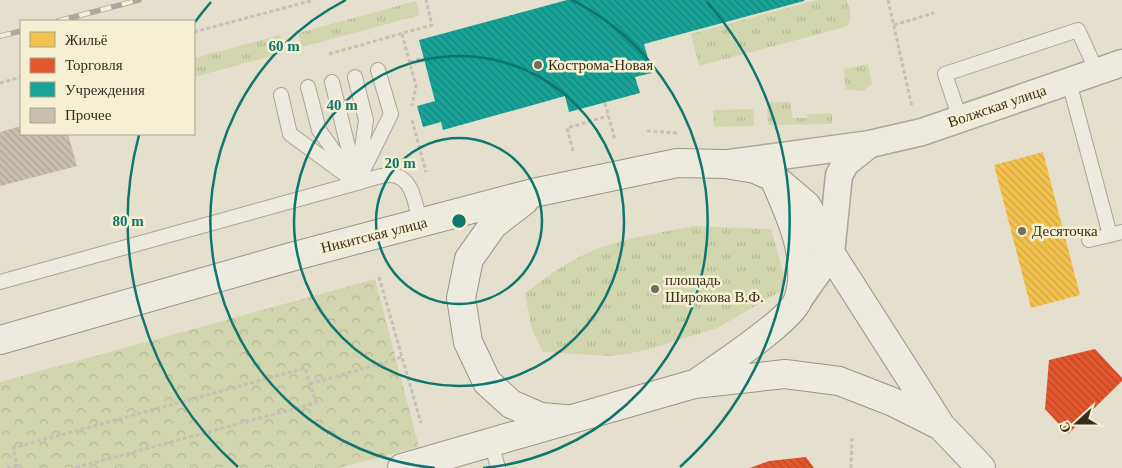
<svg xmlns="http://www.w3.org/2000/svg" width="1122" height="468" font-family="'Times New Roman',serif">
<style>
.grass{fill:url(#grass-tufts)}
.park{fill:url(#park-crowns)}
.homes{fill:url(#homes-back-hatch)}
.shops{fill:url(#shops-back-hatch)}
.public{fill:url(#public-back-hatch)}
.building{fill:url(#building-back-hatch)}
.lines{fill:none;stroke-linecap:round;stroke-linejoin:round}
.lane-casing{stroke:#aaa596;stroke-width:16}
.street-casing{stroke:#aaa596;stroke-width:29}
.secondary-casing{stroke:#9a9486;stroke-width:30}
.path{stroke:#c6c1b6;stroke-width:3;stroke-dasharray:4 2.5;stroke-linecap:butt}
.lane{stroke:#edeadf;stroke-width:14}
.street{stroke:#edeadf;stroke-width:26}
.secondary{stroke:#edeadf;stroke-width:28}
.rail-casing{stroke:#aca99f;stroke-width:5.5}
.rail{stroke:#f6f0d3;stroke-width:4;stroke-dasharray:11;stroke-linecap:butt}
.ring{fill:none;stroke:#0f766e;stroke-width:2.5}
.poi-dot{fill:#756c5b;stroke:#f6f0d3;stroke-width:2}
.labels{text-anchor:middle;stroke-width:5;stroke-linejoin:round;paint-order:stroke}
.poi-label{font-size:15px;fill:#392e1e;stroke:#f6f0d3;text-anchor:start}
.street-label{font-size:15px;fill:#392e1e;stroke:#f6f0d3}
.centre{fill:#0f766e;stroke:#f6f0d3;stroke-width:2.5}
.ring-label{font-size:15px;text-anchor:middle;font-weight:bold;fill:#0f766e;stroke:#f6f0d3;stroke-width:5;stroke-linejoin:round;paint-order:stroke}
</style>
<defs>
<pattern id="grass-tufts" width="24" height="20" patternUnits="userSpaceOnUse" patternTransform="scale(1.25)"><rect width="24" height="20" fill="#d1d6af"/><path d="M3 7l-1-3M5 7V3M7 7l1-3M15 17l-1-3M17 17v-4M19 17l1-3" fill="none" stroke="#b4b896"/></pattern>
<pattern id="park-crowns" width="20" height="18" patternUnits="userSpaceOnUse" patternTransform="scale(1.25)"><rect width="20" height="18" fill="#d1d6af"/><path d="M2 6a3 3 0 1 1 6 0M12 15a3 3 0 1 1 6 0" fill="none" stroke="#b4b896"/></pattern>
<pattern id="homes-back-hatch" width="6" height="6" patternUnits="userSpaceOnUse" patternTransform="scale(1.25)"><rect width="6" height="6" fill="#f2c14e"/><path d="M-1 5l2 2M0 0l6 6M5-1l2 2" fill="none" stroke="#d0a644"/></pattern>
<pattern id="shops-back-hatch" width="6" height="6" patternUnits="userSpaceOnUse" patternTransform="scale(1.25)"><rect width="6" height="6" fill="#e4572e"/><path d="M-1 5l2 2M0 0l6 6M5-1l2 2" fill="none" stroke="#ba4827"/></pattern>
<pattern id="public-back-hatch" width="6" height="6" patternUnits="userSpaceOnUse" patternTransform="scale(1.25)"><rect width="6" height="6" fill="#17a398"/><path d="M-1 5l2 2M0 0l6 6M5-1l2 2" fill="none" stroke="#16857b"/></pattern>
<pattern id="building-back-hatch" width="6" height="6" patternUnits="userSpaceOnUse" patternTransform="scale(1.25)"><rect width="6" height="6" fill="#c9bfae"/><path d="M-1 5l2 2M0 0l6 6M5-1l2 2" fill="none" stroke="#ada495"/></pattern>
</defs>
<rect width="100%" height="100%" fill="#e5e0cd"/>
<path class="grass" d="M817,0h30c2,10 8,20 -2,27l-146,39 -8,-32z
M416,1l4,14 -118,32 -4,-14z
M280,35l7,17 -93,25v-19z
M868,64l4,20 -9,7 -18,-2 -1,-20z
M767,102h24l1,16h15l1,-4 24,-1v11l-64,1z
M753,109l1,17 -40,1 -1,-17z
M694,226l77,3 12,43v18l-66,38 -64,20 -21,5 -21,3 -68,-4 -12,-25 -6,-34c17,-13 35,-26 54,-36 35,-18 77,-23 115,-31z"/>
<path class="park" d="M375,279l44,168 -81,21h-338v-86z"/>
<path class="homes" d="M1043,152l37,143 -49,13 -37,-143z"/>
<path class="shops" d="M1095,349l27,29v3l-54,53 -23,-25 4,-49z
M806,457l8,11h-64l19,-7z"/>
<path class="public" d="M567,0h237v1l-160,43 8,29 -17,4 5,16 -71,19 -4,-16 -122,34 -2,-8 -18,5 -6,-21 18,-5 -16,-61z"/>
<path class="building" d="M21,126v8h47l9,32 -77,20v-54z"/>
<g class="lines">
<g class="lane-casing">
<path id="lane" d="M355,77l11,43 -7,49
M332,82l23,93
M1069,82l41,153 12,-3
M308,87l11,43 30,42
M281,95l9,39 67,49
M960,119l-15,-45 133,-44 19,42
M357,183l34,-69 -13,-44
M1089,240l21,-5
M0,282l357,-99c10,-3 21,-7 31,-8 25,-2 28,31 32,49
M491,442l7,26"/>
</g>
<g class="street-casing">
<path id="street" d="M729,163l141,-19 52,-12 200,-69
M797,302l34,-48 8,-79 7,-12 24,-19"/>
</g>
<g class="secondary-casing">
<path id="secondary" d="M524,201l-31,24 -24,34 -8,39 7,44 19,40 24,22 30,13 25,2
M0,340l291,-83 242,-64 144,-30 48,1 30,5 18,8 34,29 24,48 110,172 40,42
M698,382c20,-14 93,-62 100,-82 13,-39 -6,-81 -22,-117
M402,468l292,-84 91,-10 54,7 54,21 48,24"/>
</g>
<path class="path" d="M888,0l24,107
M894,25l40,-12
M194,32l120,-32
M402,34l14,52 -4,20
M329,54l103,-29 -6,-25
M410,62l13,-4
M0,83l21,-6
M605,103l10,37
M412,120l14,52
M647,131l31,2
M573,151l-6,-23 41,-12
M379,277l42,146
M310,384l92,-27
M7,468l10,-3
M18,468l-5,-20 292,-80 11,35 -242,65
M851,468l1,-31"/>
<use href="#lane" class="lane"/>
<use href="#street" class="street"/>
<use href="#secondary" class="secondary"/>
<g class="rail-casing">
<path id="rail" d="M58,21l81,-21
M0,36l21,-5"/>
</g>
<use href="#rail" class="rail"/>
</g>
<g class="ring">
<circle cx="459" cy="221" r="83"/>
<circle cx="459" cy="221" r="165"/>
<path d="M435 468A248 248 0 0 1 346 0M572 0A248 248 0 0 1 483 468"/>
<path d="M238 467A331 331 0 0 1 139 135M195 22A331 331 0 0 1 211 2M707 2A331 331 0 0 1 680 467"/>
</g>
<g class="poi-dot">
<circle cx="538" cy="65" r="5"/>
<circle cx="1022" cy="231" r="5"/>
<circle cx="655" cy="289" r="5"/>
</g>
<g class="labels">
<g class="poi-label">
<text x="548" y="70">Кострома-Новая</text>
<text x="1032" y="236">Десяточка</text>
<text x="665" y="285">площадь<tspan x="665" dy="17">Широкова В.Ф.</tspan></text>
</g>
<g class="street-label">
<text transform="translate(997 106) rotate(-19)" y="5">Волжская улица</text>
<text transform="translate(374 235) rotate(-14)" y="5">Никитская улица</text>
</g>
</g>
<circle cx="459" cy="221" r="8" class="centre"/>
<g class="ring-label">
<text x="284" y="51">60 m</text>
<text x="342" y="110">40 m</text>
<text x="400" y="168">20 m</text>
<text x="128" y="226">80 m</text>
</g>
<rect x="20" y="20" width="175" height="115" fill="#f6f0d3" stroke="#aaa28b"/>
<rect x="30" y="32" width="25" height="15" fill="#f2c14e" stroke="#aaa28b"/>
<text x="65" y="45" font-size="15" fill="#392e1e">Жильё</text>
<rect x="30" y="58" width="25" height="15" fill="#e4572e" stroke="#aaa28b"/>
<text x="65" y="70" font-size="15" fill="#392e1e">Торговля</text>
<rect x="30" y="82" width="25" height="15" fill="#17a398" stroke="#aaa28b"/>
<text x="65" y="95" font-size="15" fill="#392e1e">Учреждения</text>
<rect x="30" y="108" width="25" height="15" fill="#c9bfae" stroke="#aaa28b"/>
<text x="65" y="120" font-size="15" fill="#392e1e">Прочее</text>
<g transform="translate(1077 423) rotate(249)" stroke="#f6f0d3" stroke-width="4" paint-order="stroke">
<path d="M0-4L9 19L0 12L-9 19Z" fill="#392e1e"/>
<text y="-8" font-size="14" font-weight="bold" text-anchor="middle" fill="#392e1e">С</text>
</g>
</svg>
